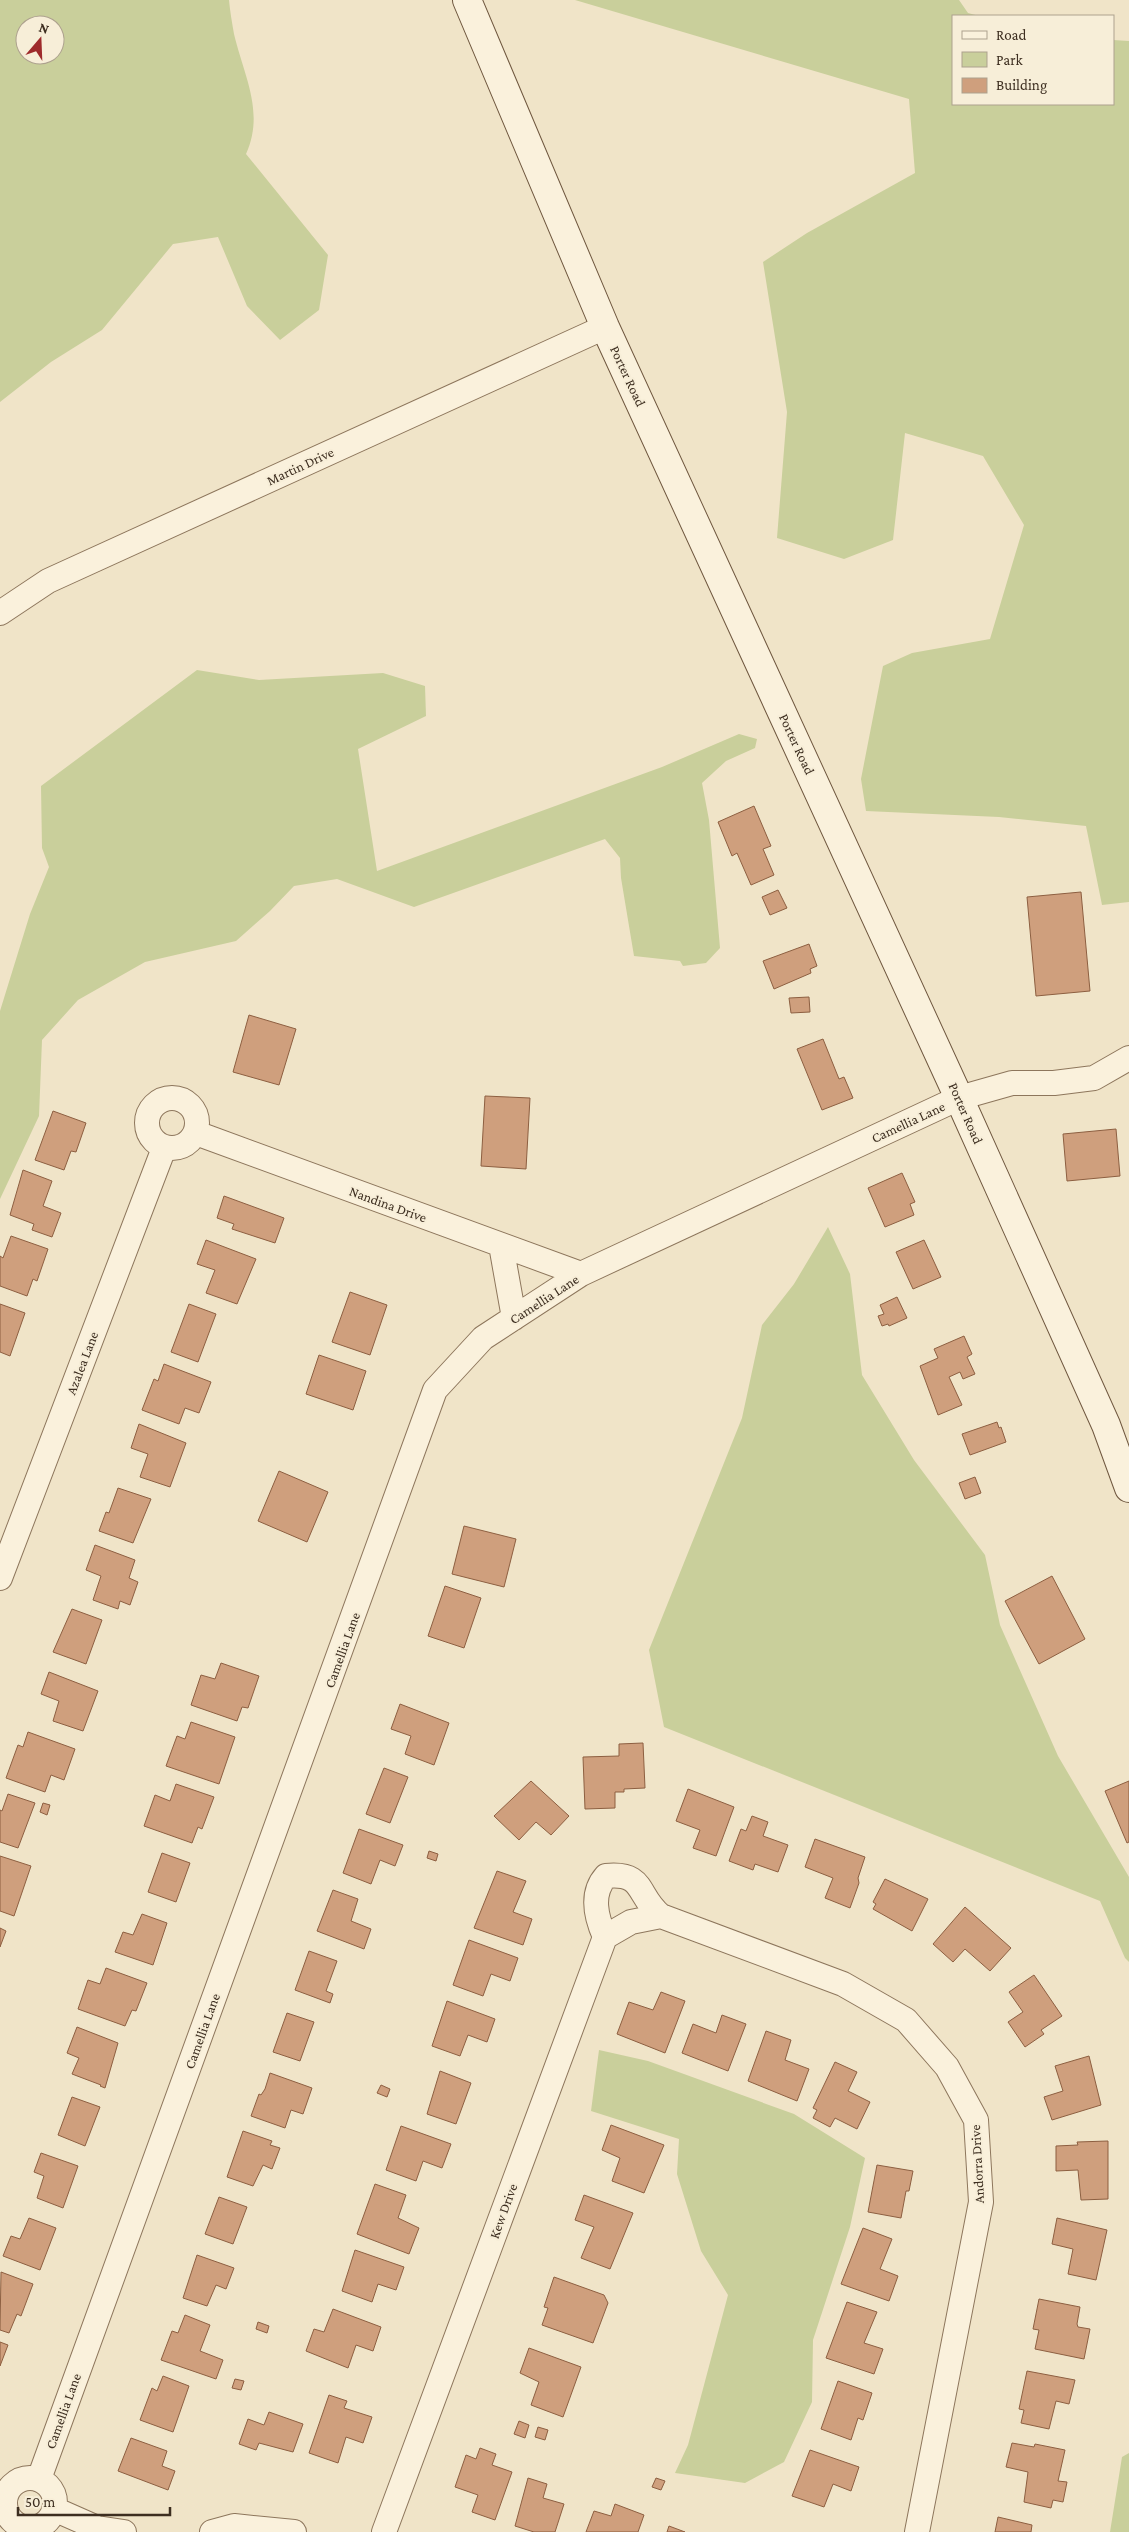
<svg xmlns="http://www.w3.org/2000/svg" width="1129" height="2532" font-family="'Crimson Pro',serif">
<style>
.green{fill:#c9cf9b;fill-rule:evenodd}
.building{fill:#cf9f7d;stroke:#8d5f41}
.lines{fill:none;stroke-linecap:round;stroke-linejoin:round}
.street-casing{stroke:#8d765c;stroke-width:26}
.secondary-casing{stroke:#6f573f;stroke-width:30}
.street{stroke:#faf1dc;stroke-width:24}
.secondary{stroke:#faf1dc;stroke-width:28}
.labels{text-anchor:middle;stroke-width:4;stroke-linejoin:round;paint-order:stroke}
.street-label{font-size:14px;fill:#3d2e20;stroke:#f7eed8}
</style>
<rect width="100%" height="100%" fill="#f0e4c8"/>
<path class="green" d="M0,0h229c1,11 3,23 5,34 10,42 31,78 12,120l82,101 -9,55 -39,30 -33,-34 -29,-69 -45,7 -71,86 -51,32 -51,40zM25,25h30v30h-30z
M575,0h384l9,13 11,3h-26v88h160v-64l16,1v861l-27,3 -16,-79 -87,-9 -133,-6 -5,-32 22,-113 29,-13 78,-14 34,-114 -41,-69 -78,-23 -12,107 -49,19 -67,-21 10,-126 -24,-150 44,-29 108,-60 -6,-74z
M197,670l62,10 124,-7 42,13 1,30 -68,33 19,122 285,-104 77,-33 18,5 -2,9 -29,13 -24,22 7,37 11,128 -14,15 -23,3 -3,-5 -46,-5 -13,-78 -1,-20 -15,-19 -191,68 -77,-28 -43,7 -24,25 -34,30 -91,21 -67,38 -36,40 -3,76 -39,83v-188l30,-97 19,-47 -7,-19 -1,-62z
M828,1227l22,47 12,101 52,85 71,95 15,70 58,131 71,121v85l-4,-4 -25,-57 -436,-174 -15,-77 93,-232 20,-93 32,-41z
M599,2050l49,11 146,53 71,44 -15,69 -37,113 -1,62 -28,60 -39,21 -70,-10 13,-28 40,-150 -27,-44 -24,-77 2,-35 -88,-28z
M1129,2453v79h-19l12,-75z"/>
<path class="building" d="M754,806l17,40 -8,3 11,26 -23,10 -14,-32 -5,3 -14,-34z
M778,890l9,18 -17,7 -8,-18z
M1081,892l9,99 -54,5 -9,-99z
M809,944l8,22 -7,3 1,4 -37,16 -11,-28z
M809,997l1,15 -19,1 -2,-15z
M249,1015l47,14 -17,56 -46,-13z
M823,1039l16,40 5,-2 9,21 -31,12 -25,-61z
M485,1096l45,2 -4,71 -45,-3z
M53,1111l33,12 -10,29 -5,-1 -7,19 -29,-10z
M1116,1129l4,47 -53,5 -4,-47z
M23,1170l29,11 -9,25 18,7 -9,24 -20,-7 2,-6 -24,-9z
M902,1173l13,29 -5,2 4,11 -29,12 -17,-39z
M224,1196l60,22 -9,25 -43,-14 2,-5 -17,-6z
M11,1236l37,13 -11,32 -4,-2 -6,17 -27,-10v-30l3,2z
M206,1240l50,19 -19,45 -31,-11 9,-23 -18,-6z
M924,1240l17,37 -28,12 -17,-37z
M350,1292l37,13 -17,50 -38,-13z
M897,1297l10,21 -18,8 -1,-2 -6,2 -4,-10 6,-2 -4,-9z
M0,1304l25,9 -15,43 -10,-4z
M189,1304l27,10 -18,48 -27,-10z
M964,1336l8,18 -5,3 8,17 -12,5 -3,-7 -11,5 13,28 -24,10 -18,-49 18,-8 -4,-9z
M319,1355l47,16 -13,39 -47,-16z
M164,1364l47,18 -12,31 -14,-5 -6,16 -37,-14 12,-31 4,2z
M997,1422l2,6 2,-1 5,15 -36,13 -8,-21z
M139,1424l47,19 -16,44 -30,-10 8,-23 -17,-6z
M279,1471l49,21 -21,50 -49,-21z
M975,1477l6,16 -16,6 -6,-16z
M118,1488l33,11 -18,44 -34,-12 7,-19 3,1z
M464,1526l52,13 -12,48 -52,-13z
M95,1545l40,15 -6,18 9,4 -8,23 -10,-4 -2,8 -25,-9 8,-24 -15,-6z
M1052,1576l33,63 -46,25 -34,-63z
M445,1586l36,12 -17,50 -36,-12z
M72,1609l30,11 -16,44 -33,-12z
M221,1663l38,13 -11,32 -6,-1 -5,14 -46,-16 10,-30 14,4z
M49,1672l49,19 -15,40 -30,-10 6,-20 -18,-7z
M400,1704l49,19 -15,42 -29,-11 6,-18 -20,-7z
M191,1722l44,15 -16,47 -53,-18 11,-30 8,3z
M28,1732l47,17 -11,31 -13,-5 -6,17 -39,-14 12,-33 5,2z
M643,1743l2,45 -21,1v3h-9v16l-30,1 -2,-52 36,-1v-12z
M384,1768l24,9 -18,46 -24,-9z
M531,1781l38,35 -18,19 -15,-13 -17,18 -25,-24z
M1129,1781v61l-2,1 -22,-52z
M176,1784l38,13 -12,32 -4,-2 -6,16 -48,-17 11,-31 15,6z
M688,1789l46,18 -18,49 -23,-8 7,-18 -24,-9z
M8,1794l27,9 -17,45 -18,-6v-32l2,1z
M43,1803l7,2 -3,10 -7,-3z
M752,1816l16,6 -5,14 25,9 -10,27 -23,-8 -2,6 -24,-9 12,-32 5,2z
M359,1829l44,16 -8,21 -15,-6 -9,24 -28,-11z
M815,1839l50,18 -7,21 1,5 -9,25 -25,-10 8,-20 -28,-11z
M429,1851l9,3 -2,7 -9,-3z
M162,1853l28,10 -14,39 -28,-10z
M0,1856l31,10 -17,50 -14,-5z
M497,1871l29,10 -13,31 19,7 -9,26 -49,-17z
M885,1879l43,20 -16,32 -39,-22 3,-5 -3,-2z
M333,1890l25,9 -7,22 20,8 -7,20 -47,-18z
M965,1907l46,41 -21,23 -25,-22 -12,13 -20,-18z
M142,1914l25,9 -14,42 -38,-13 8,-20 10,3z
M0,1928l6,3 -6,16z
M469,1940l49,18 -8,23 -19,-7 -8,22 -30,-11z
M309,1951l28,10 -11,30 7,3 -3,9 -35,-13z
M106,1968l41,15 -11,28 -4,-1 -7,16 -47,-17 10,-29 12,4z
M1034,1975l28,41 -21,14 3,4 -19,13 -17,-25 15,-10 -14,-20z
M661,1992l24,9 -20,52 -48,-19 12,-32 24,8z
M447,2001l48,18 -8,23 -19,-7 -8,21 -28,-10z
M287,2013l27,9 -14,39 -27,-9z
M722,2015l24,9 -18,47 -46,-18 11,-29 23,9z
M77,2027l41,16 -13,45 -5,-2 1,-1 -29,-11 7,-16 -12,-5z
M766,2031l25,9 -6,20 24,9 -12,32 -49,-20z
M1089,2056l12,49 -49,15 -8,-23 19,-6 -8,-25z
M835,2062l22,10 -9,19 22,11 -13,27 -22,-11 -5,9 -17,-9 4,-8 -4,-2z
M440,2071l31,12 -15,41 -29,-10z
M270,2073l42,15 -9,26 -12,-4 -6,18 -34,-12 8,-22 2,1 4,-6z
M381,2085l9,4 -3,8 -10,-4z
M72,2097l28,10 -15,39 -27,-11z
M611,2125l53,20 -20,48 -32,-12 8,-23 -18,-8z
M401,2126l50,18 -9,24 -19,-7 -7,20 -30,-11z
M243,2131l29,10 -2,4 10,3 -8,21 -9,-4 -10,21 -26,-9z
M1108,2141v58l-27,1 -3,-30 -22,1v-25l22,-1 -1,-3z
M41,2153l37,13 -15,42 -26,-10 7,-22 -10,-4z
M877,2165l36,6 -4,20h-3l-5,27 -33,-6z
M375,2184l31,11 -8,23 21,10 -10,26 -52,-20z
M584,2195l49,18 -23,56 -29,-11 13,-31 -19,-7z
M219,2197l28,10 -14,37 -28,-10z
M29,2218l27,10 -16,42 -37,-14 8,-20 9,3z
M1057,2218l50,12 -11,50 -28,-6 5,-25 -21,-5z
M863,2228l29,11 -12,30 18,7 -9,25 -48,-17z
M355,2250l49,17 -8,23 -18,-6 -6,18 -30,-11z
M197,2255l37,13 -8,21 -10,-4 -9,21 -24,-8z
M1,2272l32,12 -12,32 -4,-2 -8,19 -9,-3z
M554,2277l50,18 4,8 -15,40 -51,-18 6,-17 -4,-1z
M1039,2299l41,8 -3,17 1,3 12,2 -6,30 -49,-10 4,-19 -6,-1z
M847,2302l30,10 -13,31 19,6 -9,25 -48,-16z
M333,2309l48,18 -8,24 -17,-6 -8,23 -42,-17 8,-22 10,3z
M185,2315l25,10 -10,26 23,9 -7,19 -55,-19 11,-29 6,2z
M258,2322l11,4 -2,7 -11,-4z
M0,2342l8,3 -8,21z
M529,2348l52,19 -18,50 -32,-12 8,-23 -19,-9z
M1027,2371l48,9 -6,24 -13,-3 -7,28 -28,-6 3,-13 -5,-1z
M163,2376l26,10 -16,46 -33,-12 12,-32 5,3z
M235,2379l9,2 -3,9 -9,-2z
M838,2381l34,12 -9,27 -5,-2 -7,22 -30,-11z
M329,2395l18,6 -3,7 28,9 -9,26 -17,-6 -8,26 -29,-10z
M269,2412l34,12 -10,28 -34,-9 -3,7 -17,-6 9,-25 16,6z
M519,2421l10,4 -4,13 -11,-4z
M538,2427l10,3 -3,10 -10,-3z
M131,2438l36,13 -5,15 13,5 -7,19 -50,-19z
M1012,2443l22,4 1,-3 30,6 -7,31 9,1 -4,20 -10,-2 -2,8 -27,-6 4,-30 -22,-5z
M480,2448l16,6 -4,11 20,7 -17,48 -23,-8 6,-17 -23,-8 11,-32 10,4z
M810,2450l49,17 -8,24 -18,-7 -9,23 -32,-11z
M528,2478l19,6 -4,14 21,6 -9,28h-21l-19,-6z
M656,2478l9,3 -4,9 -9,-3z
M615,2504l29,11 -6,17h-52l8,-21 17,5z
M998,2517l34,8 -1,7h-36z
M669,2526l16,6h-18z"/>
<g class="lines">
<g class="street-casing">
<path id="street" d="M0,613l48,-32 557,-254
M147 1123a25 25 0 1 1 50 0a25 25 0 1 1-50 0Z
M196,1133l385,141
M501,1245l13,73
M0,1578l164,-430
M605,1937l26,-15 30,-6
M5 2503a25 25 0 1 1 50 0a25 25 0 1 1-50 0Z
M39,2479l396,-1089 48,-52 98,-64 378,-176 53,-15h42l40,-5 35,-20
M54,2509l43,19 27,4
M212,2532l22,-6 60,6
M384,2532l221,-595c-9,-20 -15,-43 1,-61 40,-4 30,20 55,40l182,68 63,36 41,47 29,53 5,82 -64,330"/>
</g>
<g class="secondary-casing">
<path id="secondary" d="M467,0l138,327 354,771 147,327 23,63"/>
</g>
<use href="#street" class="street"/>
<use href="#secondary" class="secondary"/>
</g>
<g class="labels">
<g class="street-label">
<text transform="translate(628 376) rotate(65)" y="5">Porter Road</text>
<text transform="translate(300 466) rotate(-25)" y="5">Martin Drive</text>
<text transform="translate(797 744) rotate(65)" y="5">Porter Road</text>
<text transform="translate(966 1113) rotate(66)" y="5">Porter Road</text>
<text transform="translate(908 1122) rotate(-25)" y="5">Camellia Lane</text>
<text transform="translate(388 1204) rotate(20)" y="5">Nandina Drive</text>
<text transform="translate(544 1299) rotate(-33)" y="5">Camellia Lane</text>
<text transform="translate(82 1363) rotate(-69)" y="5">Azalea Lane</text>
<text transform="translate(342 1650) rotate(-70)" y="5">Camellia Lane</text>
<text transform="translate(202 2031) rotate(-70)" y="5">Camellia Lane</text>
<text transform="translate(977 2164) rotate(-93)" y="5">Andorra Drive</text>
<text transform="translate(503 2211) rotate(-70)" y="5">Kew Drive</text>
<text transform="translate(63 2411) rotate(-70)" y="5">Camellia Lane</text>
</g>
</g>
<rect x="952" y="15" width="162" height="90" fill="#f7eed8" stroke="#ada18e"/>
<rect x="962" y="31" width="25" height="8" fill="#faf1dc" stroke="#ada18e"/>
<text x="996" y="40" font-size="15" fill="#3d2e20">Road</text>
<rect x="962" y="52" width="25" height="15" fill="#c9cf9b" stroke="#ada18e"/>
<text x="996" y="65" font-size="15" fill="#3d2e20">Park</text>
<rect x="962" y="78" width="25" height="15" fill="#cf9f7d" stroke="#ada18e"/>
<text x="996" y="90" font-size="15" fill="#3d2e20">Building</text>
<g transform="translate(40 40) rotate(19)"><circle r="24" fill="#f7eed8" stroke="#ada18e"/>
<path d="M0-4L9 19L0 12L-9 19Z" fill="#9e2a2b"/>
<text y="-8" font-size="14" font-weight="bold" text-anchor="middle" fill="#3d2e20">N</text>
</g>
<path d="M18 2507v8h152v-8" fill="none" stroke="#3d2e20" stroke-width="2.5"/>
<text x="25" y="2507" font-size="15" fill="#3d2e20" stroke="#f7eed8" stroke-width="4" paint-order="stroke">50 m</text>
</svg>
